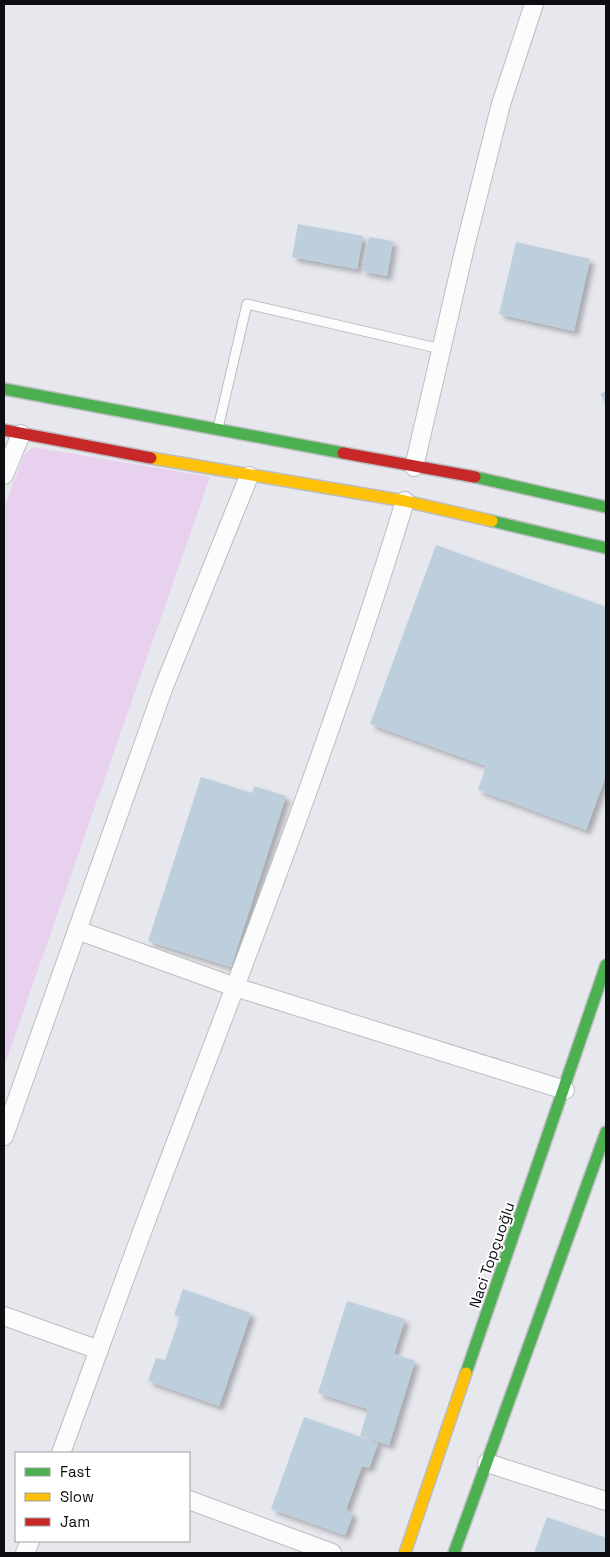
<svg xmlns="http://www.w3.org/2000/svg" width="610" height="1557" font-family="'Space Grotesk',sans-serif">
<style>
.green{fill:#e7d1ee}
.building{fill:#bdcfdd;filter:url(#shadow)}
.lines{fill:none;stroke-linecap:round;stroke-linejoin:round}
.lane-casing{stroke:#bcbdc1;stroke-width:11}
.street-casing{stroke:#bcbdc1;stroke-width:20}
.fast-casing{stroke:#bcbdc1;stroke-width:14}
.slow-casing{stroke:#bcbdc1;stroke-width:14}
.jam-casing{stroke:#bcbdc1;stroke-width:14}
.lane{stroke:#fbfcfc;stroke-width:9}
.street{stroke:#fbfcfc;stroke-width:18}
.fast{stroke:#4caf50;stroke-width:11}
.slow{stroke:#ffc107;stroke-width:11}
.jam{stroke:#c62828;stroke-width:11}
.labels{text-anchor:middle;stroke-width:4;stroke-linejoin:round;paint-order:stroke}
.street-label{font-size:15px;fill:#0c0e11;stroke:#fff}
</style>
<defs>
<filter id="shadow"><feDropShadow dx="4.5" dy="4.5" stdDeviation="2.5" flood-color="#0004"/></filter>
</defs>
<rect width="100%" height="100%" fill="#e6e8ee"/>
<path class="green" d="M33,447l177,30 -206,590v-559l20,-53z"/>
<path class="building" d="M298,224l65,12 -6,33 -65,-12z
M369,237l24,4 -6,35 -25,-5z
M516,242l74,17 -16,72 -75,-17z
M606,391v13l-6,-10z
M436,545l170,62v168l-20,55 -108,-40 8,-24 -116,-42z
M201,777l51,16 2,-7 32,10 -55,171 -83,-26z
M183,1289l68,24 -32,93 -71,-25 8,-23 9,2 15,-43 -6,-2z
M347,1301l58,18 -11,35 21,7 -26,84 -29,-9 8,-27 -50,-16z
M304,1417l74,26 -9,25 -7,-2 -16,43 7,5 -8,21 -74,-26z
M547,1517l59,21v15h-72z"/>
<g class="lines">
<g class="lane-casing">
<path id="lane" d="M218,428l29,-124 194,45"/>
</g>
<g class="street-casing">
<path id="street" d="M414,467l51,-220 36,-143 33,-100
M4,475l17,-41
M77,930l158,57 330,103
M4,1136l159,-447 86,-213
M4,1316l95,34
M61,1453c34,-92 67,-185 102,-277 85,-223 172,-446 242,-675
M487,1463l119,38
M189,1500l143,53
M25,1553l5,-12"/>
</g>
<g class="fast-casing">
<path id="fast" d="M4,389l339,64
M475,477l131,30
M492,521l114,27
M466,1373l140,-408
M454,1553l152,-421"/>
</g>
<g class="slow-casing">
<path id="slow" d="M151,458l254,43 87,20
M405,1553l61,-180"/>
</g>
<g class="jam-casing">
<path id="jam" d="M4,430l147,28
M343,453l132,24"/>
</g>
<use href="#lane" class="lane"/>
<use href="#street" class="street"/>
<use href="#fast" class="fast"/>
<use href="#slow" class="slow"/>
<use href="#jam" class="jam"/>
</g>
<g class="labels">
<g class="street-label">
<text transform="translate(492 1255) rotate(-71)" y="5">Naci Topçuoğlu</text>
</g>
</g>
<rect width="610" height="1557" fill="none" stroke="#0c0e11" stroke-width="10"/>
<rect x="15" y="1452" width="175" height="90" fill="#ffffff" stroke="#9e9fa0"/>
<rect x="25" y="1468" width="25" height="8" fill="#4caf50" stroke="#9e9fa0"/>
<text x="60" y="1477" font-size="15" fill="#0c0e11">Fast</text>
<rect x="25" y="1493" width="25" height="8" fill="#ffc107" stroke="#9e9fa0"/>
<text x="60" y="1502" font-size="15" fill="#0c0e11">Slow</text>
<rect x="25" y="1518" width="25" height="8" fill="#c62828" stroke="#9e9fa0"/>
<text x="60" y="1527" font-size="15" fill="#0c0e11">Jam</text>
</svg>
